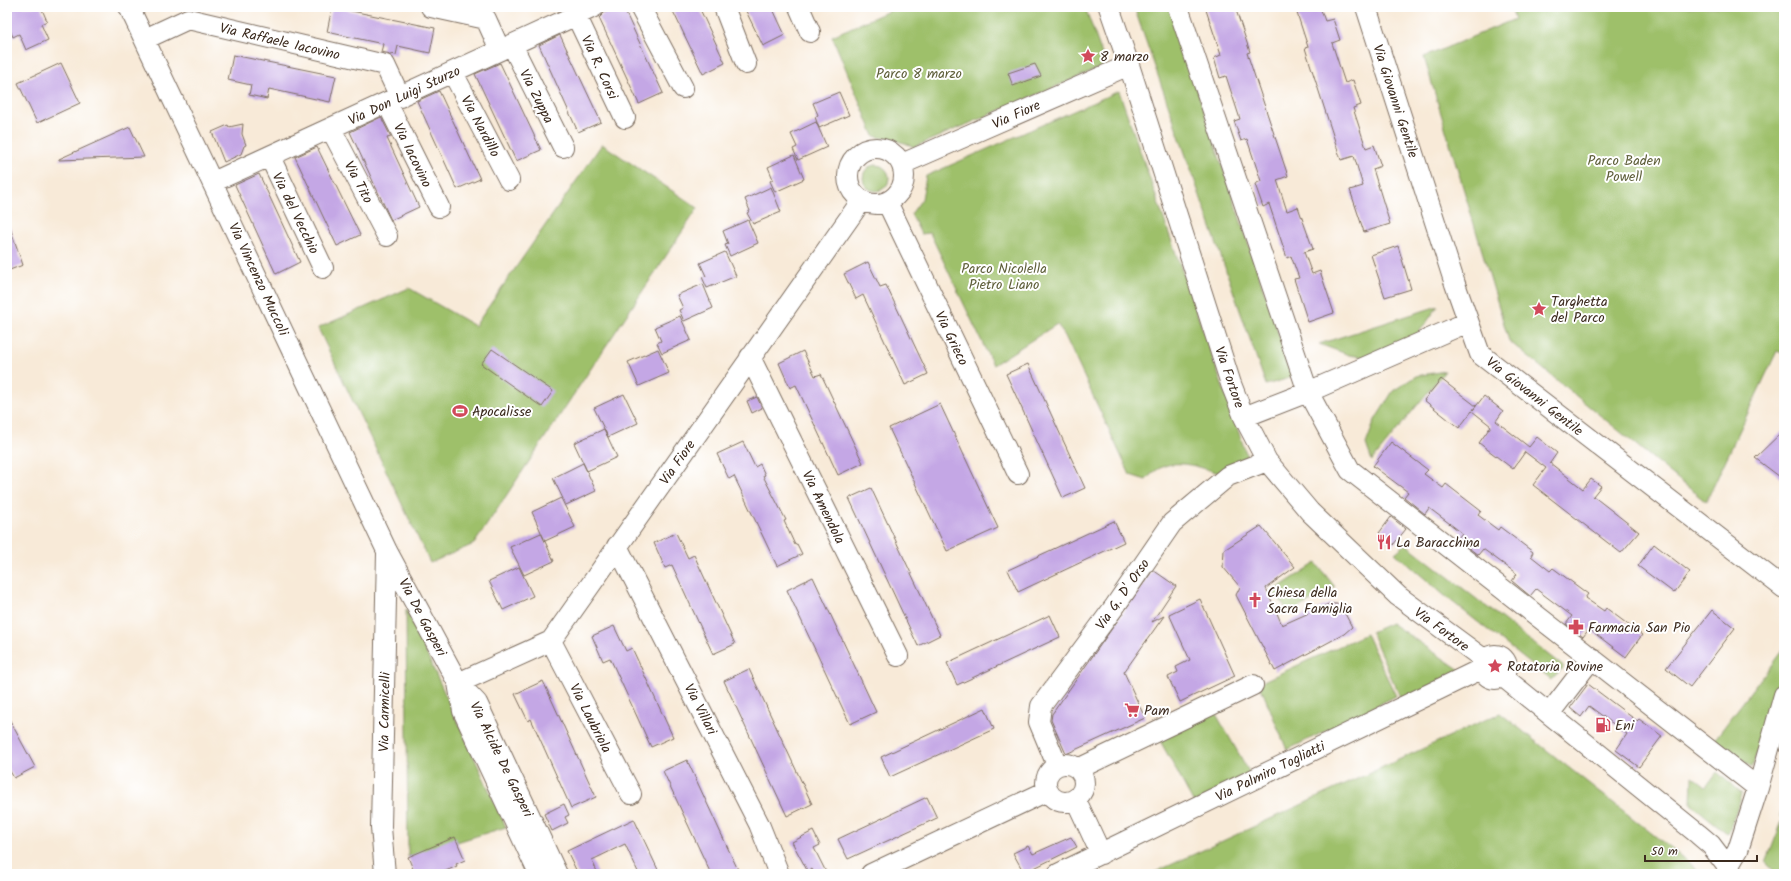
<svg xmlns="http://www.w3.org/2000/svg" width="1791" height="881" font-family="Kalam,sans-serif">
<style>
.green{fill:#9ec06a;stroke:#6c7544}
.building{fill:#c4a7e5}
.lines{fill:none;stroke-linecap:round;stroke-linejoin:round}
.minor-casing{stroke:#7d6d5f;stroke-width:22}
.minor{stroke:#fff;stroke-width:20}
.labels{text-anchor:middle;stroke-width:4;stroke-linejoin:round;paint-order:stroke}
.street-label{font-size:14px;fill:#3b2a1e;stroke:#fff}
.poi-label{font-size:14px;fill:#3b2a1e;stroke:#fff;text-anchor:start}
.park-label{font-size:14px;fill:#5e5e39;stroke:#fff}
</style>
<rect width="100%" height="100%" fill="#fff"/>
<filter id="ink" filterUnits="userSpaceOnUse"><feTurbulence type="fractalNoise" baseFrequency=".025" numOctaves="2"/><feDisplacementMap in="SourceGraphic" scale="8" xChannelSelector="R" yChannelSelector="G"/><feConvolveMatrix kernelMatrix="1 2 1 2 8 2 1 2 1" color-interpolation-filters="sRGB"/></filter>
<filter id="wash" filterUnits="userSpaceOnUse"><feTurbulence type="fractalNoise" baseFrequency=".012" numOctaves="4" result="noise"/><feDisplacementMap in="SourceGraphic" scale="16" xChannelSelector="R" yChannelSelector="G"/><feGaussianBlur stdDeviation="0.9" result="paint"/><feColorMatrix in="noise" values="0 0 0 0 0 0 0 0 0 0 0 0 0 0 0 0 0 1.4 0 .05"/><feComposite in="paint" operator="in"/></filter>
<g filter="url(#wash)">
<rect width="100%" height="100%" fill="#f8ead8"/>
<path class="green" d="M898,7h187l21,58 -192,82 -9,-4 -31,-7 -42,-100z
M1134,7h35l124,370 -27,8z
M1510,7h274v347l-7,-3 -71,151 -197,-161 -85,-284 91,-38z
M1119,91l128,365 -28,17c-27,-8 -52,-19 -73,7l-16,-5 -65,-139 -8,-12 -64,41 -63,-132 -9,1 -10,-20 11,-15 4,-23z
M602,144l96,64 -224,336 -44,19 -112,-235 91,-40 66,38z
M863 178a13 13 0 1 1 26 0a13 13 0 1 1-26 0Z
M1438,306l-14,20 -10,11 -51,20 -14,-2 -30,-11z
M1445,371l-73,90 -6,-17 9,-24 18,-29 23,-15z
M1406,544l158,123 -13,13 -106,-84 -50,-43z
M1316,563l19,24 -45,26 -17,-22z
M406,609l100,218 -98,30z
M1391,623l72,49 -62,27 -30,-67z
M1366,634l30,62 -109,54 -28,-67z
M1784,648v21l-32,99 -37,-29z
M1212,707l39,68 -57,28 -37,-68z
M1500,713l203,161h-552z
M1717,772l25,22 -14,40 -37,-30 1,-28 14,11z
M1784,806v61l-7,6 -11,-11 17,-43 -3,-4z"/>
<g id="blocks">
<path class="building" d="M7,7h34l6,14 -6,3 7,16 -22,10 -7,-16 -6,3 -6,-14z
M332,7l103,21 -5,25 -32,-7 -2,9 -15,-3 2,-8 -56,-12z
M617,7h6l40,86 -24,11 -40,-86 5,-5z
M671,7h28l26,56 -22,11z
M744,7h28l13,28 -22,11z
M1205,7h30l15,45 -3,1 41,123 -11,4 10,31 11,-4 15,42 -9,3 8,22 8,-3 14,42 -26,9 -14,-43 5,-1 -8,-22 -4,2 -18,-54 -6,3 -8,-23 6,-3 -14,-42 -6,2 -7,-20 6,-2 -14,-43 -6,2 -6,-20 7,-3z
M1295,7h25l5,14 8,-2 7,21 -8,3 13,40 8,-3 8,25 -8,3 13,40 8,-3 7,21 -8,3 17,55 -26,8 -14,-42 13,-4 -9,-30 -13,4 -36,-112 3,-1z
M560,35l41,87 -23,10 -39,-87z
M233,55l103,21 -6,26 -61,-13 -2,10 -18,-4 2,-10 -23,-5z
M61,63l19,40 -43,20 -19,-40z
M500,63l41,87 -25,11 -41,-87z
M1035,64l6,12 -28,10 -5,-13z
M439,91l41,88 -23,10 -40,-88z
M839,92l10,23 -30,13 -4,-11 3,-2 -5,-12z
M381,117l10,20 -4,1 32,69 -28,13 -41,-88z
M816,122l11,25 -29,13 -5,-11 4,-2 -6,-13z
M243,124l-1,10 4,11 -2,1 -3,8 -17,8 -12,-30 16,-7 1,2z
M130,127l14,30 -85,3v-1z
M317,147l43,88 -23,11 -42,-89z
M794,155l10,24 -29,13 -5,-11 3,-2 -5,-12z
M259,174l41,88 -24,12 -41,-89z
M771,187l10,25 -28,12 -6,-11 3,-2 -5,-12z
M748,220l10,23 -28,13 -5,-11 3,-1 -5,-13z
M9,225l14,40 -16,6v-45z
M1398,246l13,43 -26,8 -14,-42z
M725,252l11,24 -29,12 -5,-11 4,-1 -6,-13z
M868,262l12,25 6,-2 42,89 -23,11 -42,-90 -7,4 -12,-25z
M703,284l10,24 -29,13 -5,-11 4,-2 -6,-13z
M680,316l11,24 -29,13 -5,-10 4,-2 -6,-14z
M492,349l61,42 -11,16 -61,-43z
M658,349l11,24 -30,13 -11,-24z
M803,351l12,25 6,-2 42,89 -25,12 -42,-90 -6,3 -11,-25z
M1028,364l57,124 -22,10 -57,-124z
M1441,379l35,27 -3,4 11,-14 19,15 -7,10 33,26 8,-10 20,16 -7,10 33,26 8,-10 10,7 -8,10 46,36 -18,21 -88,-68 13,-17 -21,-16 -12,17 -34,-26 12,-17 -19,-15 -13,17 -35,-28z
M624,394l14,29 -30,14 -14,-29z
M757,397l5,11 -10,5 -5,-12z
M940,404l58,124 -51,23 -58,-123z
M604,429l13,28 -30,14 -13,-28z
M1784,430v50l-29,-22z
M743,442l12,25 5,-3 5,11 -2,1 23,44 -2,1 11,24 2,-1 5,10 -25,12 -43,-90 -5,3 -12,-25z
M1391,442l37,28 -4,4 19,14 3,-4 35,27 -3,4 20,15 2,-3 33,25 -2,4 19,15 3,-3 35,26 -3,4 19,13 2,-3 36,27 -16,22 -37,-28 -6,8 -17,-13 6,-8 -36,-27 -6,7 -18,-15 5,-7 -34,-25 -5,6 -21,-16 5,-6 -33,-25 -4,6 -21,-17 4,-5 -35,-26z
M583,463l13,28 -30,14 -13,-27z
M871,488l69,147 -22,11 -69,-148z
M561,498l14,29 -30,14 -13,-29z
M1391,517l15,12 -13,16 -14,-12z
M1114,521l10,21 -106,50 -10,-22z
M1261,526l34,41 -29,21 16,37 47,-21h11l12,23 -8,7 -69,37 -39,-76 4,-8 -17,-20 1,-17z
M541,533l13,28 -30,14 -14,-28z
M676,533l12,25 6,-3 41,89 -22,10 -41,-89 -7,3 -11,-25z
M1654,544l36,28 -16,21 -36,-27z
M519,567l14,29 -30,14 -14,-29z
M1153,570l23,16 -24,36 12,-6 -40,56 21,46 -79,36 -15,-34 1,-6z
M813,577l63,135 -26,12 -63,-134z
M1200,599l35,77 -55,26 -12,-25 10,-5 -2,-5 14,-7 -21,-46z
M1712,610l23,18 -45,59 -24,-19z
M1050,615l10,22 -103,48 -10,-22z
M614,626l12,25 6,-3 41,89 -22,10 -41,-89 -7,3 -11,-25z
M749,669l63,135 -25,12 -63,-135z
M543,681l53,116 -25,11 -40,-89 -3,2 -13,-27z
M1588,684l49,37 2,-2 23,17 -23,31 -23,-17 11,-16 -38,-28 -8,11 -11,-9z
M985,708l9,21 -104,48 -9,-20z
M7,715l28,52 -21,11 -7,-12z
M687,760l44,95 9,19h-29l-48,-103z
M927,797l10,21 -89,41 -10,-20z
M564,804l5,11 -4,2 3,6 -16,8 -8,-17z
M634,819l26,55h-21l-14,-30 -33,16 6,14h-20l-11,-23z
M813,831l7,14 -6,3 13,26h-13l-2,-5 -4,3 -16,-30z
M455,837l10,23 -9,4 1,2 -18,8h-24l-7,-17z
M1071,837l6,10 -53,26 -11,-20 15,-7 5,8z"/>
</g>
</g>
<g filter="url(#ink)">
<use href="#blocks" fill-opacity="0" stroke="#7d6d5f" stroke-width="1"/>
<g class="lines">
<g class="minor-casing">
<path id="minor" d="M129,7l258,544 71,132 19,20 80,171
M431,7l55,12 14,31
M640,7l43,81
M724,7l22,57
M799,7l11,25
M1109,7l20,58 102,319 13,33 23,44 43,51 88,84 87,64
M1178,7l130,385 42,78 408,318
M1366,7l89,277 25,70 304,234
M576,15l49,103
M145,39l43,-20 197,46 15,32
M512,45l51,102
M453,73l56,107
M387,103l52,104
M331,129l56,107
M848 176a28 28 0 1 1 56 0a28 28 0 1 1-56 0Z
M270,157l53,111
M902,164l227,-99
M213,182l381,-175
M887,202l131,272
M750,357l148,299
M1244,417l64,-25 160,-70
M617,546l142,278 20,50
M551,641l80,153
M1483 667a12 12 0 1 1 24 0a12 12 0 1 1-24 0Z
M1502,676l196,158 13,11 22,29
M458,683l93,-42 311,-441
M458,683l5,28 76,163
M1549,714l43,-56
M1046 783a19 19 0 1 1 38 0a19 19 0 1 1-38 0Z
M1057,765l-18,-43 2,-16 74,-100 57,-83 56,-47 39,-15
M1078,769l175,-84
M1076,800l25,54
M1728,867l10,-17 20,-62 26,-93
M385,874l-4,-47 6,-274
M871,874l176,-83
M1058,874l425,-206"/>
</g>
<use href="#minor" class="minor"/>
</g>
</g>
<defs>
<g id="sight-bare" transform="scale(1.2)"><path d="M0-6L1.8-2.2L6-1.7L2.9 1.2L3.7 5.4L0 3.3L-3.7 5.4L-2.9 1.2L-6-1.7L-1.8-2.2Z" fill="#d1495b" stroke="#fff" stroke-width="2.5" paint-order="stroke"/></g>
<g id="stadium-bare" transform="scale(1.2)"><path d="M0-5a6.5 5 0 1 0 0 10a6.5 5 0 1 0 0-10ZM-3.5-1.8h7v3.6h-7Z" fill="#d1495b" stroke="#fff" stroke-width="2.5" paint-order="stroke"/></g>
<g id="restaurant-bare" transform="scale(1.2)"><path d="M-5-6h1v4h1v-4h1v4h1v-4h1v5L-1.5 .5V6h-2V.5L-5-1ZM5-6V6H3V1.5H1.5Q1.5-4 5-6Z" fill="#d1495b" stroke="#fff" stroke-width="2.5" paint-order="stroke"/></g>
<g id="church-bare" transform="scale(1.2)"><path d="M-1.2-6h2.4v3.5h3.3v2.4h-3.3V6h-2.4V-.1h-3.3v-2.4h3.3Z" fill="#d1495b" stroke="#fff" stroke-width="2.5" paint-order="stroke"/></g>
<g id="pharmacy-bare" transform="scale(1.2)"><path d="M-2-6h4v4h4v4h-4v4h-4v-4h-4v-4h4Z" fill="#d1495b" stroke="#fff" stroke-width="2.5" paint-order="stroke"/></g>
<g id="supermarket-bare" transform="scale(1.2)"><path d="M-6-5.5h2.5l.6 2H6L4.5 2H-2.5L-4.4-4H-6ZM-1.5 3.2a1.3 1.3 0 1 0 .1 0ZM3 3.2a1.3 1.3 0 1 0 .1 0Z" fill="#d1495b" stroke="#fff" stroke-width="2.5" paint-order="stroke"/></g>
<g id="fuel-bare" transform="scale(1.2)"><path d="M-5.5-6h7V0h2V4h1.3V-2.5L3-4.5l.8-.8L6-3V5H2.5V1h-1V6h-7ZM-4.2-4.7v3.2H.2V-4.7Z" fill="#d1495b" stroke="#fff" stroke-width="2.5" paint-order="stroke"/></g>
</defs>
<g fill-rule="evenodd">
<use href="#sight-bare" x="1088" y="56"/>
<use href="#sight-bare" x="1539" y="309"/>
<use href="#stadium-bare" x="460" y="411"/>
<use href="#restaurant-bare" x="1384" y="542"/>
<use href="#church-bare" x="1255" y="600"/>
<use href="#pharmacy-bare" x="1576" y="627"/>
<use href="#sight-bare" x="1495" y="666"/>
<use href="#supermarket-bare" x="1132" y="710"/>
<use href="#fuel-bare" x="1603" y="725"/>
</g>
<g class="labels">
<g class="street-label">
<text transform="translate(280 41) rotate(13)" y="5">Via Raffaele Iacovino</text>
<text transform="translate(600 67) rotate(65)" y="5">Via R. Corsi</text>
<text transform="translate(404 95) rotate(-25)" y="5">Via Don Luigi Sturzo</text>
<text transform="translate(537 96) rotate(63)" y="5">Via Zuppa</text>
<text transform="translate(1396 101) rotate(72)" y="5">Via Giovanni Gentile</text>
<text transform="translate(1016 114) rotate(-24)" y="5">Via Fiore</text>
<text transform="translate(481 126) rotate(62)" y="5">Via Nardillo</text>
<text transform="translate(413 155) rotate(64)" y="5">Via Iacovino</text>
<text transform="translate(359 182) rotate(62)" y="5">Via Tito</text>
<text transform="translate(296 213) rotate(64)" y="5">Via del Vecchio</text>
<text transform="translate(259 279) rotate(65)" y="5">Via Vincenzo Muccoli</text>
<text transform="translate(952 338) rotate(64)" y="5">Via Grieco</text>
<text transform="translate(1230 377) rotate(71)" y="5">Via Fortore</text>
<text transform="translate(1535 396) rotate(38)" y="5">Via Giovanni Gentile</text>
<text transform="translate(677 462) rotate(-55)" y="5">Via Fiore</text>
<text transform="translate(824 507) rotate(64)" y="5">Via Amendola</text>
<text transform="translate(1122 594) rotate(-55)" y="5">Via G. D' Orso</text>
<text transform="translate(423 617) rotate(62)" y="5">Via De Gasperi</text>
<text transform="translate(1442 629) rotate(36)" y="5">Via Fortore</text>
<text transform="translate(701 709) rotate(63)" y="5">Via Villari</text>
<text transform="translate(384 712) rotate(-89)" y="5">Via Carmicelli</text>
<text transform="translate(591 718) rotate(63)" y="5">Via Laubriola</text>
<text transform="translate(502 759) rotate(64)" y="5">Via Alcide De Gasperi</text>
<text transform="translate(1270 771) rotate(-26)" y="5">Via Palmiro Togliatti</text>
</g>
<g class="poi-label">
<text x="1100" y="61">8 marzo</text>
<text x="1551" y="306">Targhetta<tspan x="1551" dy="16">del Parco</tspan></text>
<text x="472" y="416">Apocalisse</text>
<text x="1396" y="547">La Baracchina</text>
<text x="1267" y="597">Chiesa della<tspan x="1267" dy="16">Sacra Famiglia</tspan></text>
<text x="1588" y="632">Farmacia San Pio</text>
<text x="1507" y="671">Rotatoria Rovine</text>
<text x="1144" y="715">Pam</text>
<text x="1615" y="730">Eni</text>
</g>
<g class="park-label">
<text x="919" y="78">Parco 8 marzo</text>
<text x="1624" y="165">Parco Baden<tspan x="1624" dy="16">Powell</tspan></text>
<text x="1004" y="273">Parco Nicolella<tspan x="1004" dy="16">Pietro Liano</tspan></text>
</g>
</g>
<rect width="1791" height="881" fill="none" stroke="#fff" stroke-width="24"/>
<path d="M1645 855v6h112v-6" fill="none" stroke="#3b2a1e" stroke-width="2"/>
<text x="1651" y="855" font-size="12" fill="#3b2a1e" stroke="#ffffff" stroke-width="3" paint-order="stroke">50 m</text>
</svg>
